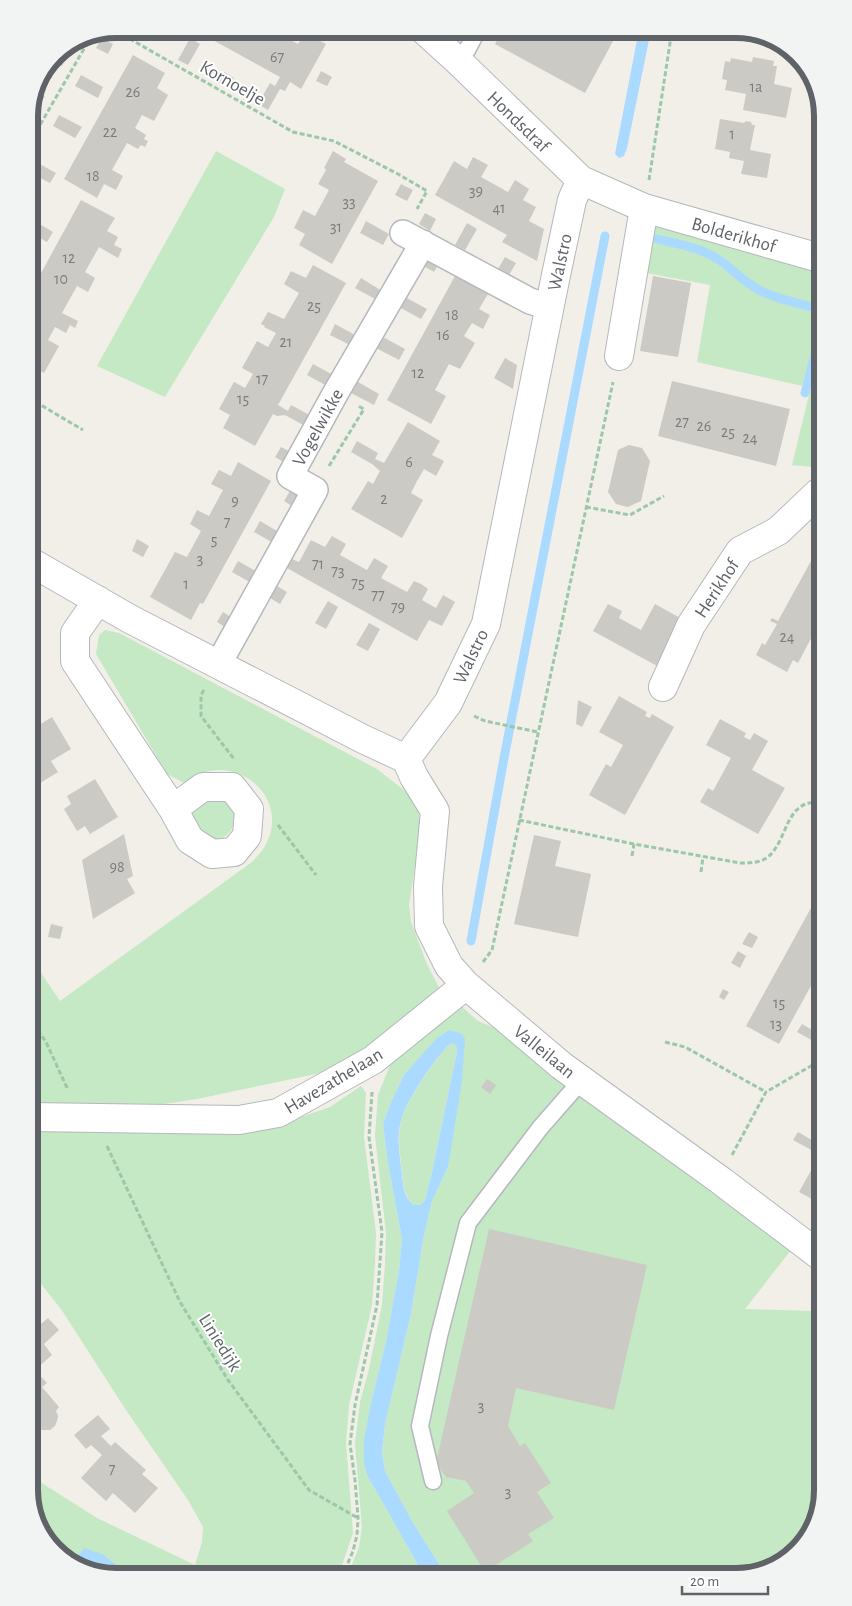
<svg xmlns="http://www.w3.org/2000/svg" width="852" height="1606" font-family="'Alegreya Sans',sans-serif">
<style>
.green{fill:#c5e8c5}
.water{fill:#aadaff;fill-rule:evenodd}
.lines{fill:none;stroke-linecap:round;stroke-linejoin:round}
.stream{stroke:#aadaff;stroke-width:9}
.building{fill:#cccac5}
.service-casing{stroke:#b5b8bc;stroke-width:19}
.pedestrian-casing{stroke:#b5b8bc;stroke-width:28}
.minor-casing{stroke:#b5b8bc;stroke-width:30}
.path{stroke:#9cc7a9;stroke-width:3;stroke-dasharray:5 2.5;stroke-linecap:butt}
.service{stroke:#fff;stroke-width:16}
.pedestrian{stroke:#fff;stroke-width:25}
.minor{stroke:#fff;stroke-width:28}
.labels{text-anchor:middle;stroke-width:4;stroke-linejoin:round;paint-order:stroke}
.number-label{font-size:16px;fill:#7a7d7f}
.street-label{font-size:19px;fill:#5f6368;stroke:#fff}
.rim{fill:none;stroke:#5f6368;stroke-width:6}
</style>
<rect width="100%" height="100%" fill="#f1efe8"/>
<path class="green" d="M216,151l69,38 -11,28 -109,180 -68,-31z
M652,224l171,50v34l-3,-3c-28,-5 -53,-11 -76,-28 -10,-7 -17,-16 -27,-22 -20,-12 -45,-15 -67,-21z
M650,241l47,12 16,8 41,30 13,6 50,17c4,21 -9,51 -15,72l-105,-24 13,-77 -64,-12z
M823,337v102l-4,19 -6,9 -21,-2z
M105,630l14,3 258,136 32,25 9,16 3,15 -12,80 2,17 15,40 16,32 -51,45 -66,33 -128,27 -60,9 -108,-3v-150l31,46 192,-139c5,-6 11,-11 14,-18 26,-49 -36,-98 -82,-61l-17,-9 -71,-120 3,-19z
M202,798c7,1 18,0 24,2 14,8 10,30 -2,37 -4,3 -10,3 -15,3l-18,-19 2,-13z
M461,1006l17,15 17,7 64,54 232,168 -46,59 68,2 10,-7v187l-14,48 -39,32 -33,6h-290l-35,-56 -27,-50 -3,-18 3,-29 26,-110 13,-79 8,-34 16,-34 14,-133 -58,41 -12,25 -9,24 5,39 14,76 -3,32 -13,71 -15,61 -4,72 50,88v7l-10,7h-60l12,-30 3,-20 -7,-84 5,-41 9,-33 13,-64 3,-41 1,-31 -11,-97 3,-41 12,-30 39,-47z
M451,1043l5,2 1,7 -25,120 -7,28 -5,5h-6c-11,-9 -10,-20 -12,-34 -2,-17 -5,-34 -1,-50 4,-18 36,-66 50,-78z
M361,1086l5,7 -2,44 12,96 -1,30 -3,42 -23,100 -3,38 7,90 -15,44h-206l-28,-22 -37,8 -32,-39 -6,-33v-16l68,43 98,47 7,-23 1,-15 -15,-27 -62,-90 -65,-101 -32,-40v-140l67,4 13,-1 50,2 119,-9 52,-18z"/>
<path class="water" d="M639,30h12l-24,118 -3,8 -5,2 -4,-4z
M450,1030l12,4 3,5 -3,42 -14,86 -16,34 -8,34 -13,79 -26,110 -3,29 3,18 27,50 35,56h-40l10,-7v-7l-50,-88 -3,-13v-21l7,-38 15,-61 7,-39 6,-32 3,-32 -14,-76 -5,-39 9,-24 12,-25 33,-37zM451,1043l5,2 1,7 -25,120 -7,28 -5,5h-6c-11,-9 -10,-17 -12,-31 -2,-18 -6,-36 -1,-53 4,-19 36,-66 50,-78z
M84,1548l20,7 28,22h-22l-42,-14 6,-2z"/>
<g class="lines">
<path class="stream" d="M657,239c20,5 41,8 59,19 15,9 26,23 43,32 18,10 38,12 58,19l5,3 1,3
M805,393l18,-70
M471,941l33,-183 101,-522"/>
</g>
<path class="building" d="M619,30l-34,63 -90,-49 7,-13z
M287,33l-2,4 13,7 7,-11 21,11 -25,45 -11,-7 -5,9 -5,-2 -12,21 -10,-6 12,-21 5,3 5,-9 -78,-43z
M102,38l11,6 -5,10 -12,-6z
M190,38l10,6 -12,21 -10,-5z
M60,50l8,5 -6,11 -10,-6 2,-6z
M133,55l32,18 -8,15 11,7 -14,26 -12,-6 -7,13 11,7 -2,4 4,2 -3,6 -4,-2 -3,4 -11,-6 -15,27 11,6 -7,14 -12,-6 -7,14 -33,-19z
M753,57l21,4 -1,5h4l-3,18 18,4 -6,30 -43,-8 3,-16 -21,-4 2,-10 -5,-1 3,-18 5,1 1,-4 21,4z
M321,71l11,6 -5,9 -11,-5z
M224,72l10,6 -5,10 -11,-6z
M81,75l22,12 -5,11 -23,-12z
M37,92l8,4 -6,11 -7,-4z
M59,115l23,12 -7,11 -22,-12z
M720,119l24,4 2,-2 5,1 1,3h3l-5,25 21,4 -4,24 -26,-4 3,-13 -15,-3 1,-6 -15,-3z
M333,151l13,8 -2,3 34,19 -46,83 -33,-19 6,-11 -11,-6 9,-18 12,6 14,-26 -11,-6 8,-14 -2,-2z
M473,157l15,8 -7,12 27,15 7,-12 14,9 -6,11 13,7 -7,14 15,8 -7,32 -35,-19 5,-7 -72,-40 19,-34 13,8z
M34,161l22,12 -6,10 -21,-11z
M401,184l12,6 -6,11 -12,-6z
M81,200l34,18 -8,13 11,6 -4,8 8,4 -4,9 -19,-11 -14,25 10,6 -7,14 -11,-6 -15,27 16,8 -3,7 -5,-3 -4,8 -11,-6 -7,13 11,6 -15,27 -11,-6 -4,7v-79z
M425,213l11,6 -6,12 -11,-7z
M31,219l22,13 -6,10 -18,-10v-10z
M366,221l23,13 -6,11 -23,-12z
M467,223l10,6 -12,21 -10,-5z
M428,255l12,6 -6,11 -12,-7z
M505,257l11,6 -7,12 -11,-6z
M313,265l33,18 -68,122 10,6 3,-6 22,12 -6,10 -22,-12 -8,1 -4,-2 -18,32 -32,-18 7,-13 -11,-6 15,-27 11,6 8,-14 -11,-6 15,-27 11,6 8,-14 -12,-6 1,-1 -4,-2 7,-12 16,7 15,-26 -15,-9 7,-13 15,7z
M455,276l33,18 -9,15 11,6 -7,14 -11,-6 -8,13 11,7 -15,26 -11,-5 -14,26 11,6 -15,28 -44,-24z
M653,276l38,7 -13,74 -38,-6z
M361,278l21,13 -5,9 -22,-12z
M405,297l22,12 -6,10 -22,-12z
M335,324l22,12 -5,10 -22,-11z
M383,337l22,12 -6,11 -23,-12z
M505,358l12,7 -4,24 -19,-11z
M313,364l22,12 -6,11 -22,-12z
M672,381l118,28 -14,57 -118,-30z
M358,382l21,12 -5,11 -23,-12z
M408,422l32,19 -8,14 12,6 -8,15 -12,-7 -7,12 -6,12 12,7 -21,38 -51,-29 17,-28 5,3 7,-13 -8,-7 -21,-12 6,-11 21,12 -3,6 9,4z
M629,445l13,3 8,13 -9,40 -13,6 -12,-3 -8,-12 10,-42z
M281,447l12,6 -6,11 -12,-7z
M238,462l33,19 -68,123 -3,-1 -9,17 -41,-23 25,-45 12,5 14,-26 -11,-7 7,-14 12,6 14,-26 -12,-6 8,-14 12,6z
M290,491l12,6 -7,11 -11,-7z
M260,521l22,13 -7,10 -21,-12z
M332,536l14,8 -6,11 27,15 7,-12 14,8 -7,12 26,14 7,-11 7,3 7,5 -6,11 14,8 7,-13 12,7 -13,24 -13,-6 -12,21 -130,-73 5,-9 7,3 12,-22 14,7z
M137,539l12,7 -6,11 -11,-6z
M823,549v67l-25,47 -5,-3 -6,12 -31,-17 6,-12 3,2 12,-21 -7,-3 2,-3 6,3 39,-71 4,3z
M238,561l21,12 -6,11 -21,-12z
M277,586l10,6 -7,12 -10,-6z
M328,601l10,6 -12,22 -11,-6z
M608,604l14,7 -3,7 22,12 14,-26 27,15 -23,48 -66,-36z
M223,612l11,7 -6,10 -11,-7z
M369,623l11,6 -12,22 -12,-6z
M619,696l28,16 -2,4 5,2 2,-4 22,13 -49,88 -36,-20 17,-31 5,3 12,-22 -24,-13z
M578,700l14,7 -10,20 -6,-3z
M823,709v26l-11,-6z
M52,717l19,32 -20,12 7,11 -29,18v-59z
M720,719l26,14 -2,4 6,3 4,-7 14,8 -16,29 33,18 -27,46 -58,-32 8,-14 5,3 18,-33 -25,-13z
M95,779l23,38 -28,17 -5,-8 -8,5 -13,-22 7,-5 -4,-8z
M124,834l9,42 -6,3 8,14 -42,26 -11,-59z
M534,835l27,6 -6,25 36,8 -13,63 -64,-13z
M823,886v78l-44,80 -33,-18z
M51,924l12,3 -3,12 -12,-2z
M749,932l9,5 -6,11 -10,-4z
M738,951l8,5 -6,12 -9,-5z
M723,989l6,3 -5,8 -5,-3z
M802,1024l19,11 -4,8 -20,-11z
M487,1079l9,6 -6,9 -9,-7z
M798,1132l19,11 -4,8 -20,-11z
M823,1149v56l-24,-13z
M489,1229l158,36 -33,145 -98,-22 -8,38 12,20 5,-3 26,40 -14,9 17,26 -26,16 5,7 -48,31 -38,-61 27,-18 -8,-12 -20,-4 -10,-14z
M48,1318l11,12 -15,14 8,11 -17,15 12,13 -5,4 17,20 -3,4 2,5 -1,5 -2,5 -5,4h-8l-6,-4 -6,6 -1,-98z
M98,1415l12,14 -9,7 10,10 4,-4 31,28 -4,4 16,14 -23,25 -22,-20 -7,8 -25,-23 21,-23 -11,-10 -5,4 -12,-14z"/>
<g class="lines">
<g class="service-casing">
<path id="service" d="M458,61l9,-11 10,-19
M433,1481l-13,-55 19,-90 29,-113 72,-95 41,-47"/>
</g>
<g class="pedestrian-casing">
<path id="pedestrian" d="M403,233l127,68 19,6
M224,654l91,-164 -25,-14 45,-82 88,-151"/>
</g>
<g class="minor-casing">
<path id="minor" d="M426,32l32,29 123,119 63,28 179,51
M619,356l25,-148
M29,561l101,58 233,120 43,20 42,-56 38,-79 70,-349 16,-75 9,-20
M98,600l-23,33v28l98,148 30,-22h29l17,22 -2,27 -13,16 -22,2 -22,-14 -17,-31
M663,687l28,-62 49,-74 38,-20 40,-38
M406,759l8,18 21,34 -7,75 1,40 20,40 17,19 96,81 158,114 103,78
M29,1117l210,3 39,-7 95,-53 93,-75"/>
</g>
<path class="path" d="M123,35l170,97 41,9 64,33 29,17 -10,18
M29,144l63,-109
M649,180l23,-150
M29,201l6,-12 -6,-5
M29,398l54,32
M329,466l35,-57 -6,-3
M586,507l44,8 34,-19
M204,690l-3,5v21l33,43
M474,716l11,5 53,11
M519,820l115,24 106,19c10,0 21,0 29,-7 20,-18 16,-59 54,-53
M278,825l38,50
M632,856l2,-12
M701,872l2,-15
M483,962l9,-12 121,-568
M29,1018l17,24 22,48
M665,1042l20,5 81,45
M107,1146l73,156 48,78 81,110 49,28
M732,1155l34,-63 57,-33
M342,1577l11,-26 4,-16 1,-17 -3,-38 -5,-36 5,-39 22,-100 5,-73 -13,-95 3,-45"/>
<use href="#service" class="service"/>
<use href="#pedestrian" class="pedestrian"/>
<use href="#minor" class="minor"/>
</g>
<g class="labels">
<g class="number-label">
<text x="277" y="62">67</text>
<text x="756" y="92">1a</text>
<text x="133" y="97">26</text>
<text x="110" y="137">22</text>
<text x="732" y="139">1</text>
<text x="93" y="181">18</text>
<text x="476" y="196">39</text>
<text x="349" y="207">33</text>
<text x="499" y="213">41</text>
<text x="336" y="232">31</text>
<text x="69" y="263">12</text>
<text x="61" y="284">10</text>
<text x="314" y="311">25</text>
<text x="452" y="320">18</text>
<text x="443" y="340">16</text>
<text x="286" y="347">21</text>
<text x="418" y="378">12</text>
<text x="262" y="384">17</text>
<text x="243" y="404">15</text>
<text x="682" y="427">27</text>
<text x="704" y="431">26</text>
<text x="728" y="437">25</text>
<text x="750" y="443">24</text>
<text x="409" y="467">6</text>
<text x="384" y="504">2</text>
<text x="235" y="506">9</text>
<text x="227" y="527">7</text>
<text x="214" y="545">5</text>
<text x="200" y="564">3</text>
<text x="318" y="569">71</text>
<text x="338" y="576">73</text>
<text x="358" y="588">75</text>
<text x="186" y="589">1</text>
<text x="378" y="600">77</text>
<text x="398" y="612">79</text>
<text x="787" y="642">24</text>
<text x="117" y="872">98</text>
<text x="779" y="1008">15</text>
<text x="776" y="1029">13</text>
<text x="481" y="1411">3</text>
<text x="112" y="1474">7</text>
<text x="508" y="1497">3</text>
</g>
<g class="street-label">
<text transform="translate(233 82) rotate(30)" y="7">Kornoelje</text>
<text transform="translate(519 121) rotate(44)" y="7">Hondsdraf</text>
<text transform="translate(734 234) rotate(16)" y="7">Bolderikhof</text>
<text transform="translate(559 262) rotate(-78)" y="7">Walstro</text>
<text transform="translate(317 427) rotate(-61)" y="7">Vogelwikke</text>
<text transform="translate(716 588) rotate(-57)" y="7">Herikhof</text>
<text transform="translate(470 656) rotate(-65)" y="7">Walstro</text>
<text transform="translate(545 1051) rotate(39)" y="7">Valleilaan</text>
<text transform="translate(333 1080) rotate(-31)" y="7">Havezathelaan</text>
<text transform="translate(221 1342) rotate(58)" y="7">Liniedijk</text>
</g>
</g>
<path d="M0 0H852V1606H0ZM116 38H736A78 78 0 0 1 814 116V1490A78 78 0 0 1 736 1568H116A78 78 0 0 1 38 1490V116A78 78 0 0 1 116 38Z" fill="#f2f3f3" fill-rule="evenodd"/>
<path class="rim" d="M116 38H736A78 78 0 0 1 814 116V1490A78 78 0 0 1 736 1568H116A78 78 0 0 1 38 1490V116A78 78 0 0 1 116 38Z"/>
<path d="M682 1586v8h86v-8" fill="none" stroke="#5f6368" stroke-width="2.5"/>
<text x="690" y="1586" font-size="15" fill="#5f6368" stroke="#ffffff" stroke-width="4" paint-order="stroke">20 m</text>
</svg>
